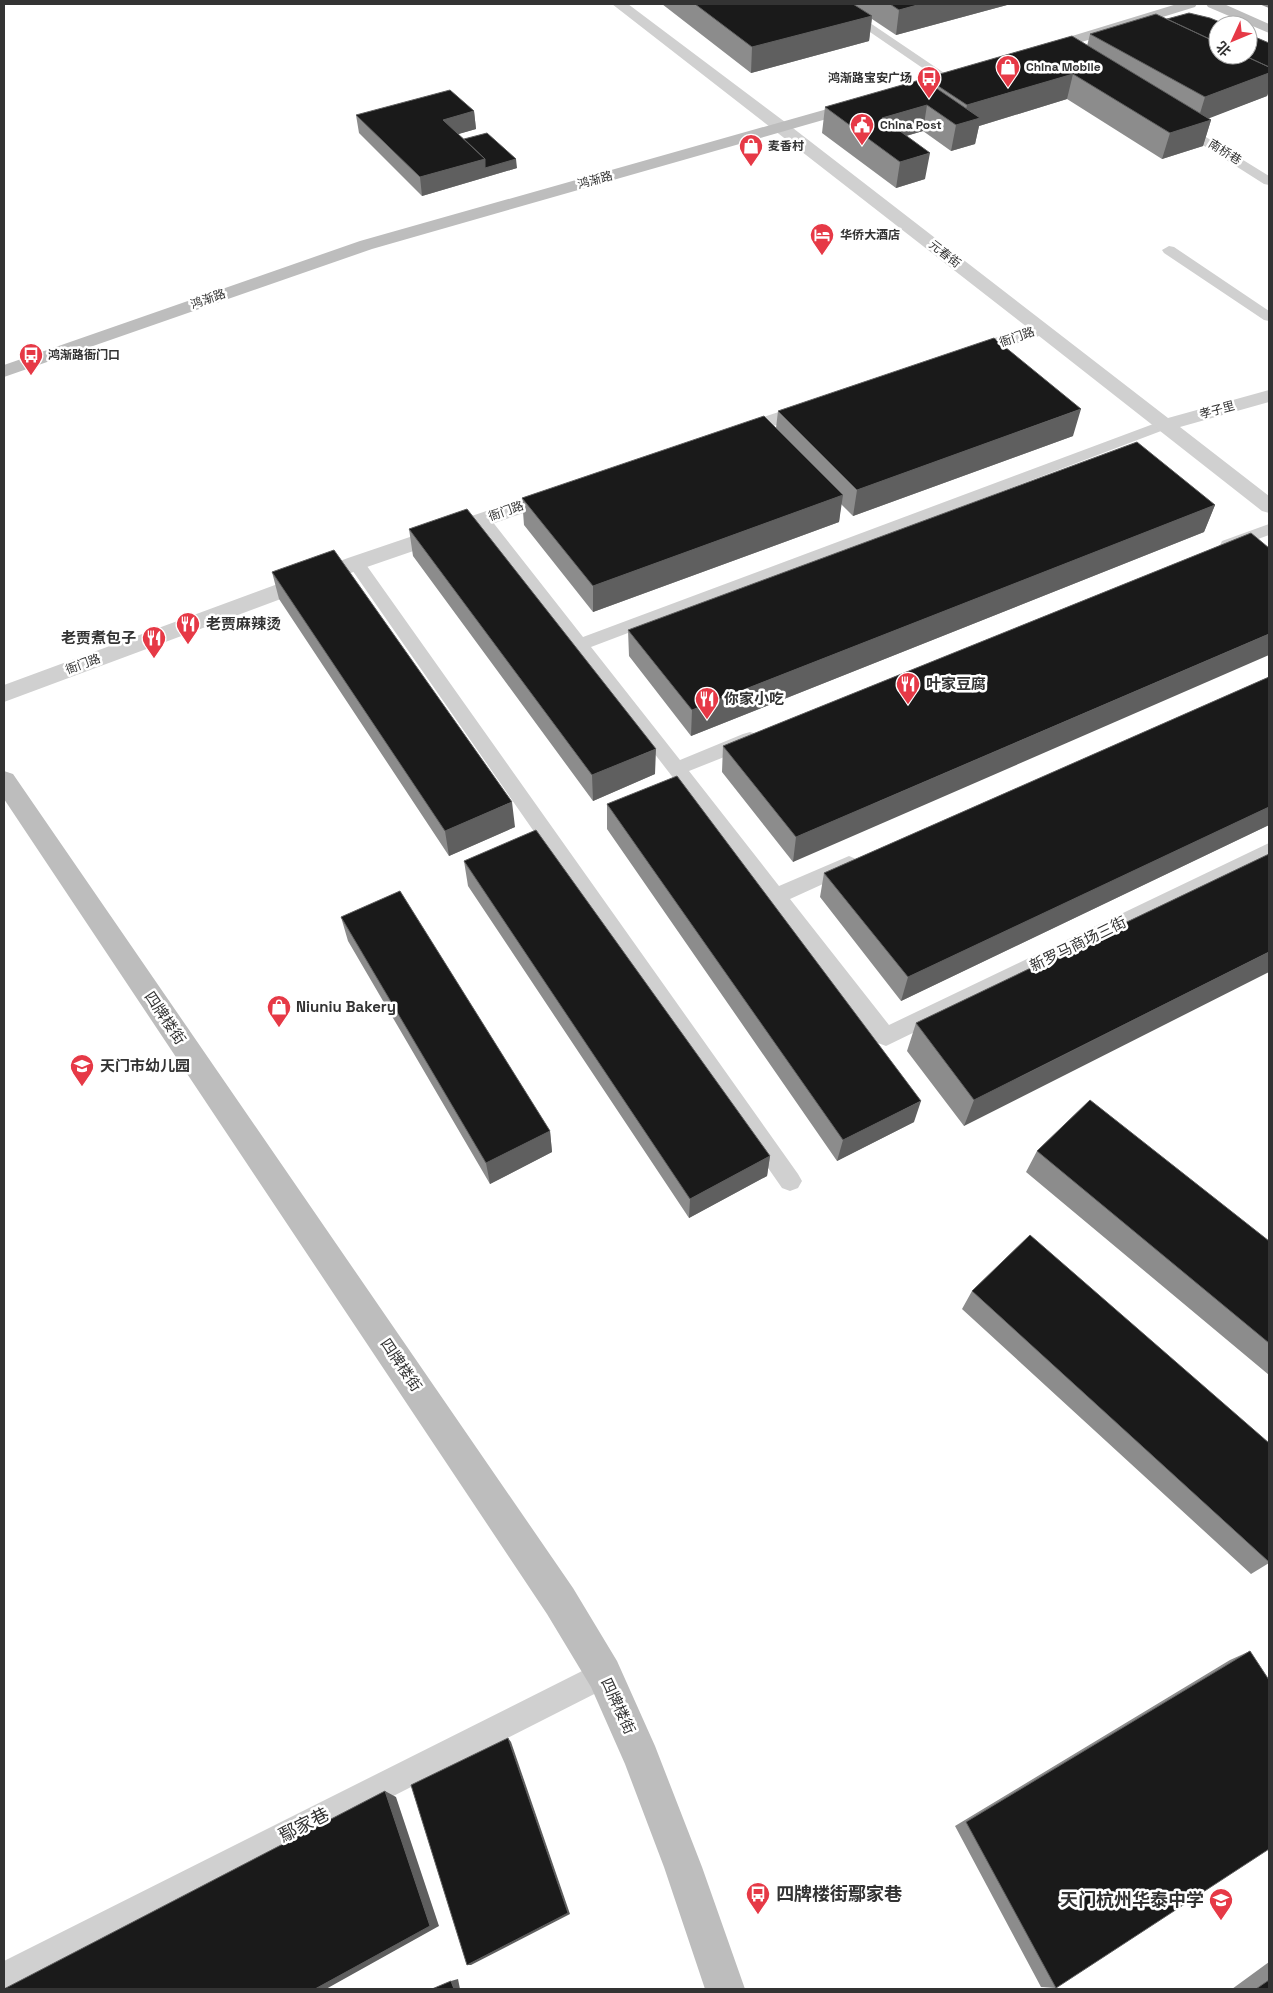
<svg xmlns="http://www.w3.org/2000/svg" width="1273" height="1993" font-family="'Space Grotesk','Noto Sans SC',sans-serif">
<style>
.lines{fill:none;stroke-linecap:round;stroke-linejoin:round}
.lane{fill:#d0d0d0;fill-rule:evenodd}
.street{fill:#d0d0d0;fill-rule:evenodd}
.secondary{fill:#bdbdbd;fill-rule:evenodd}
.wall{fill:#8c8c8c}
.shaded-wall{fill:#5f5f5f}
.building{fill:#1a1a1a;stroke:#5f5f5f}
.labels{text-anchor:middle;stroke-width:5;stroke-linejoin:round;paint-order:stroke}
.far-poi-label{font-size:12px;font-weight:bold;fill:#333;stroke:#fff;text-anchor:start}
.far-street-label{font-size:12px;fill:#333;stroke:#fff}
.poi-label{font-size:15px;font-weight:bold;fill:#333;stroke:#fff;text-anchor:start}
.street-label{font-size:15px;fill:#333;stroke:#fff}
.near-street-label{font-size:18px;fill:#333;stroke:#fff}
.near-poi-label{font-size:18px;font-weight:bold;fill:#333;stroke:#fff;text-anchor:start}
</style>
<rect width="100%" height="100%" fill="#fff"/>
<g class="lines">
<path class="lane" d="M829,4h13l111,75 -2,3h-8z
M1180,121l89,55v9l-5,-1 -88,-56 -2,-3z
M1169,246l5,1 95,64v10l-5,-1 -100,-67 -2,-3z
M1164,420l5,2 3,3 -3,3 -578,219 89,113 63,-26 7,-2 7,2 2,5 -2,5 -68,27 90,115 70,-30 7,3 3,5 -3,5 -66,30 99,126 380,-182v17l-383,186 -8,-3 -404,-523 2,-4 6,-1 6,1 95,121z
M1269,524v11l-41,15 -6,-1 -2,-4 2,-4z
M356,557l6,2 436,615 4,7 -4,7 -8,3 -8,-3 -432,-621 -2,-4 2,-4z
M604,1660l10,4 4,10 -4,10 -599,304 -11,1v-28z"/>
<path class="street" d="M612,4h16l161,121 379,293 101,-28v12l-89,25 89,69v17l-7,-2 -223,-175 -68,23 -7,2 -7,-2 -3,-4 3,-4 70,-24z
M812,401l7,2 3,4 -3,4 -85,28 -7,-2 -3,-4 3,-4z
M557,487l7,2 3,5 -3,5 -200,69 -360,134v-17l344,-127z"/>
<path class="secondary" d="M1177,4h20l-2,3 -149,46h-10l-3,-3 3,-3z
M1206,4h18l45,20v9l-61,-26z
M859,100l6,2 2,3 -2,3 -493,141 -368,128v-12l356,-124z
M4,771l9,3 560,814 44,73 38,85 47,121 43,122h-40l-41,-122 -39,-103 -34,-77 -44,-73 -543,-815z"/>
</g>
<path class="wall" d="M662,4h345v1l-111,30 -24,-16 -3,22 -118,32z
M1259,4h10v4z
M1167,19l102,24v52l-1,-1 -1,2 -59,22 3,2 -8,26 -41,13 -95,-60 -88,27 -4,18 -24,7 -28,-20 -17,5 19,43 -29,9 -74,-55 3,-26 101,-26v-3l161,-32 3,-12z
M474,111l2,18 -18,5 6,5 53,29 -95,28 -63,-63 -3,-18z
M778,411l295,25 -220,80 -12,-12 -2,18 -246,90 -69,-87 -2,-27 254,-70z
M1215,505l-11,27 -513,204 -62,-80 -1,-26z
M409,529l246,245 -62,27 -180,-245z
M1251,533l-458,329 -71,-90 1,-26z
M272,572l243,255 -66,29 -170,-257z
M1269,677v148l-368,176 -81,-104 4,-24z
M607,804l307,318 -77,39 -230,-332z
M1269,854l-305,272 -57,-75 9,-28z
M464,861l306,295 -3,20 -78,42 -221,-332z
M341,917l209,214 2,21 -62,32 -142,-243z
M1037,1151l232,90v134l-243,-203z
M972,1291l297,271v1l-18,11 -289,-265z
M1250,1651l-194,337 -15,-1 -86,-161 275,-166z
M1269,1962v27h-37z"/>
<path class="shaded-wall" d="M921,4h86v1l-111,30 3,-25z
M872,16l-3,25 -118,32 1,-26z
M1269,73v17l-2,6 -70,27 8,-26z
M1073,74l-6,25 -88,27 -4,18 -24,7 5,-26 7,-2 4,-18z
M927,105l-4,26 -45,13 4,-26z
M474,111l2,18 -31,9 -2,-18z
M1211,120l-8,26 -41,13 8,-26z
M930,153l-5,26 -29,9 4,-26z
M485,159h31l1,9 -95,28 -2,-19z
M1081,409l-8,27 -220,80 4,-26z
M843,495l-4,27 -246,90v-26z
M1215,505l-11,27 -513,204 1,-26z
M1269,634v21l-476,207 3,-25z
M656,749l-1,25 -62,27 -1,-26z
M512,802l3,25 -66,29 -4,-25z
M1269,807v18l-368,176 7,-24z
M1269,952v20l-305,154 10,-26z
M921,1101l-7,21 -77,39 6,-21z
M550,1131l2,21 -62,32 -4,-21z
M770,1156l-3,20 -78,42 1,-19z
M508,1738l3,4 59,172 -99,51h-4z
M385,1791l11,6 43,129 -113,63h-11z
M458,1979l2,10h-6l-3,-8z"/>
<path class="building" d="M695,4h158l19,12 -120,31z
M890,4h31l-22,6z
M1189,13l21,5 17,7h-9v18l-51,-24z
M1156,14l62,29v12h25l26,12v6l-64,24 -115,-63z
M1248,34l21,9v24l-26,-12h5z
M1072,36l139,84 -41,13 -97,-59 -106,31 -41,-27z
M923,79l57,39 -24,7 -29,-20 -45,13 48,35 -30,9 -75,-55z
M450,90l24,21 -31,9 42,39 -65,18 -64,-62z
M487,133l29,26 -31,9v-9l-21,-20z
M994,338l87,71 -224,81 -79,-79z
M764,416l79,79 -250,91 -71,-88z
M1137,442l78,63 -523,205 -64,-80z
M467,509l189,240 -64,26 -183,-246z
M1251,533l18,15v86l-473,203 -73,-91z
M334,550l178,252 -67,29 -173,-259z
M1269,677v130l-361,170 -84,-104z
M677,776l244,325 -78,39 -236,-336z
M536,830l234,326 -80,43 -226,-338z
M1269,854v98l-295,148 -58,-77z
M400,891l150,240 -64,32 -145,-246z
M1090,1100l179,141v102l-232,-192z
M1030,1235l239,208v119l-297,-271z
M1250,1651l19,29v169l-213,139 -90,-166z
M508,1738l60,175 -101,52 -56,-180z
M385,1791l45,135 -115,63h-311z
M1269,1980v9h-13z
M451,1981l3,8h-22z"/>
<defs>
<g id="shop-pin" transform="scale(1.25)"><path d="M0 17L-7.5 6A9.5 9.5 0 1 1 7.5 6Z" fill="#e63946" stroke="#fff"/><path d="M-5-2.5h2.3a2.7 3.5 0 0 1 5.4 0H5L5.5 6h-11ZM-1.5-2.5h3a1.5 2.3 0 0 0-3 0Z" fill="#fff"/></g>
<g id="bus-pin" transform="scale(1.25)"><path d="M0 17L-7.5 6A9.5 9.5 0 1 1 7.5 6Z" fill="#e63946" stroke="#fff"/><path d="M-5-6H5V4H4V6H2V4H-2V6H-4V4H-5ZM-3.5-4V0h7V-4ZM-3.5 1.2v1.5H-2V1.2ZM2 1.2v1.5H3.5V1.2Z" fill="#fff"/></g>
<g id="civic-pin" transform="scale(1.25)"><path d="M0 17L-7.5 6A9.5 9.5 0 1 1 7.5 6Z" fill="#e63946" stroke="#fff"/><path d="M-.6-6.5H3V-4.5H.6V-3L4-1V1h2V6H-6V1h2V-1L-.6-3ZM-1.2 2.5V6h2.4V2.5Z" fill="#fff"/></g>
<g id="hotel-pin" transform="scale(1.25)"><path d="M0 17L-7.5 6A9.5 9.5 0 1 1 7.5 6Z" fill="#e63946" stroke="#fff"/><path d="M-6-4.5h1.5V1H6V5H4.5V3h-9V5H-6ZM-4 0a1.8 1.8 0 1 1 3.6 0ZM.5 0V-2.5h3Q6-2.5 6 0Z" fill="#fff"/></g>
<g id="restaurant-pin" transform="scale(1.25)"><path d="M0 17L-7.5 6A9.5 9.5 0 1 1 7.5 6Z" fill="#e63946" stroke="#fff"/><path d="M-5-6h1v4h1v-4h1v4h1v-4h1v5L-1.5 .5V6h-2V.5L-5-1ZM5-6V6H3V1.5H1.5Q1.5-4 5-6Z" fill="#fff"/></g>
<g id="school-pin" transform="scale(1.25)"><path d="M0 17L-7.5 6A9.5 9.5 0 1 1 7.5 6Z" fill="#e63946" stroke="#fff"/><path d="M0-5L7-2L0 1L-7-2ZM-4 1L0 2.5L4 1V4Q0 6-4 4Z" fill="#fff"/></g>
</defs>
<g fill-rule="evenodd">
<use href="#shop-pin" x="1008" y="67"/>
<use href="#bus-pin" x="929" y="78"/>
<use href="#civic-pin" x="862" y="125"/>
<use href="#shop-pin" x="751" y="146"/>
<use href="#hotel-pin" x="822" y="235"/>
<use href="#bus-pin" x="31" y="355"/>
<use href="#restaurant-pin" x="188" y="624"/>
<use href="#restaurant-pin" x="154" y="638"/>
<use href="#restaurant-pin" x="908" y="684"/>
<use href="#restaurant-pin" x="707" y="699"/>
<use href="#shop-pin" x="279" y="1007"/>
<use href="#school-pin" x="82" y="1066"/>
<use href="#bus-pin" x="758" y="1894"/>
<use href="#school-pin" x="1221" y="1900"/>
</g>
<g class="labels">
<g class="far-poi-label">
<text x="1026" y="71">China Mobile</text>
<text x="912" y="82" text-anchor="end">鸿渐路宝安广场</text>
<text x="880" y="129">China Post</text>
<text x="768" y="150">麦香村</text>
<text x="840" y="239">华侨大酒店</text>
<text x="48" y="359">鸿渐路衙门口</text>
</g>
<g class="far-street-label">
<text transform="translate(1225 152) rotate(32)" y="4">南桥巷</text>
<text transform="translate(595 180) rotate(-15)" y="4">鸿渐路</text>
<text transform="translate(945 254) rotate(38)" y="4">元春街</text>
<text transform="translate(208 299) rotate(-19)" y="4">鸿渐路</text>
<text transform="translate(1017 337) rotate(-19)" y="4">衙门路</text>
<text transform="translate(1217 410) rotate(-15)" y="4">孝子里</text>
<text transform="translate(506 511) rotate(-19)" y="4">衙门路</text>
<text transform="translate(83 664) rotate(-20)" y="4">衙门路</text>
</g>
<g class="poi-label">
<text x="206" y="629">老贾麻辣烫</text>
<text x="136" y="643" text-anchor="end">老贾煮包子</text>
<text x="926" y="689">叶家豆腐</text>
<text x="724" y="704">你家小吃</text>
<text x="296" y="1012">Niuniu Bakery</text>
<text x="100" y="1071">天门市幼儿园</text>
</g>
<g class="street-label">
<text transform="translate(1078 944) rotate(-26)" y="5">新罗马商场三街</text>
<text transform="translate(165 1018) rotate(56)" y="5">四牌楼街</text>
<text transform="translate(401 1365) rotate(56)" y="5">四牌楼街</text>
<text transform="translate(618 1706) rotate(65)" y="5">四牌楼街</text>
</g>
<g class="near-street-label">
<text transform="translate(304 1825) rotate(-27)" y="6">鄢家巷</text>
</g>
<g class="near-poi-label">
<text x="776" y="1900">四牌楼街鄢家巷</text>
<text x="1204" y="1906" text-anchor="end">天门杭州华泰中学</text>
</g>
</g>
<rect width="1273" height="1993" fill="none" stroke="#333333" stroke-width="10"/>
<g transform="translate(1233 40) rotate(226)"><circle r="24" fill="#ffffff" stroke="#adadad"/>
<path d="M0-4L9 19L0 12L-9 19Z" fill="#e63946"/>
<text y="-8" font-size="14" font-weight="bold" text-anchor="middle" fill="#333333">北</text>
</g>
</svg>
